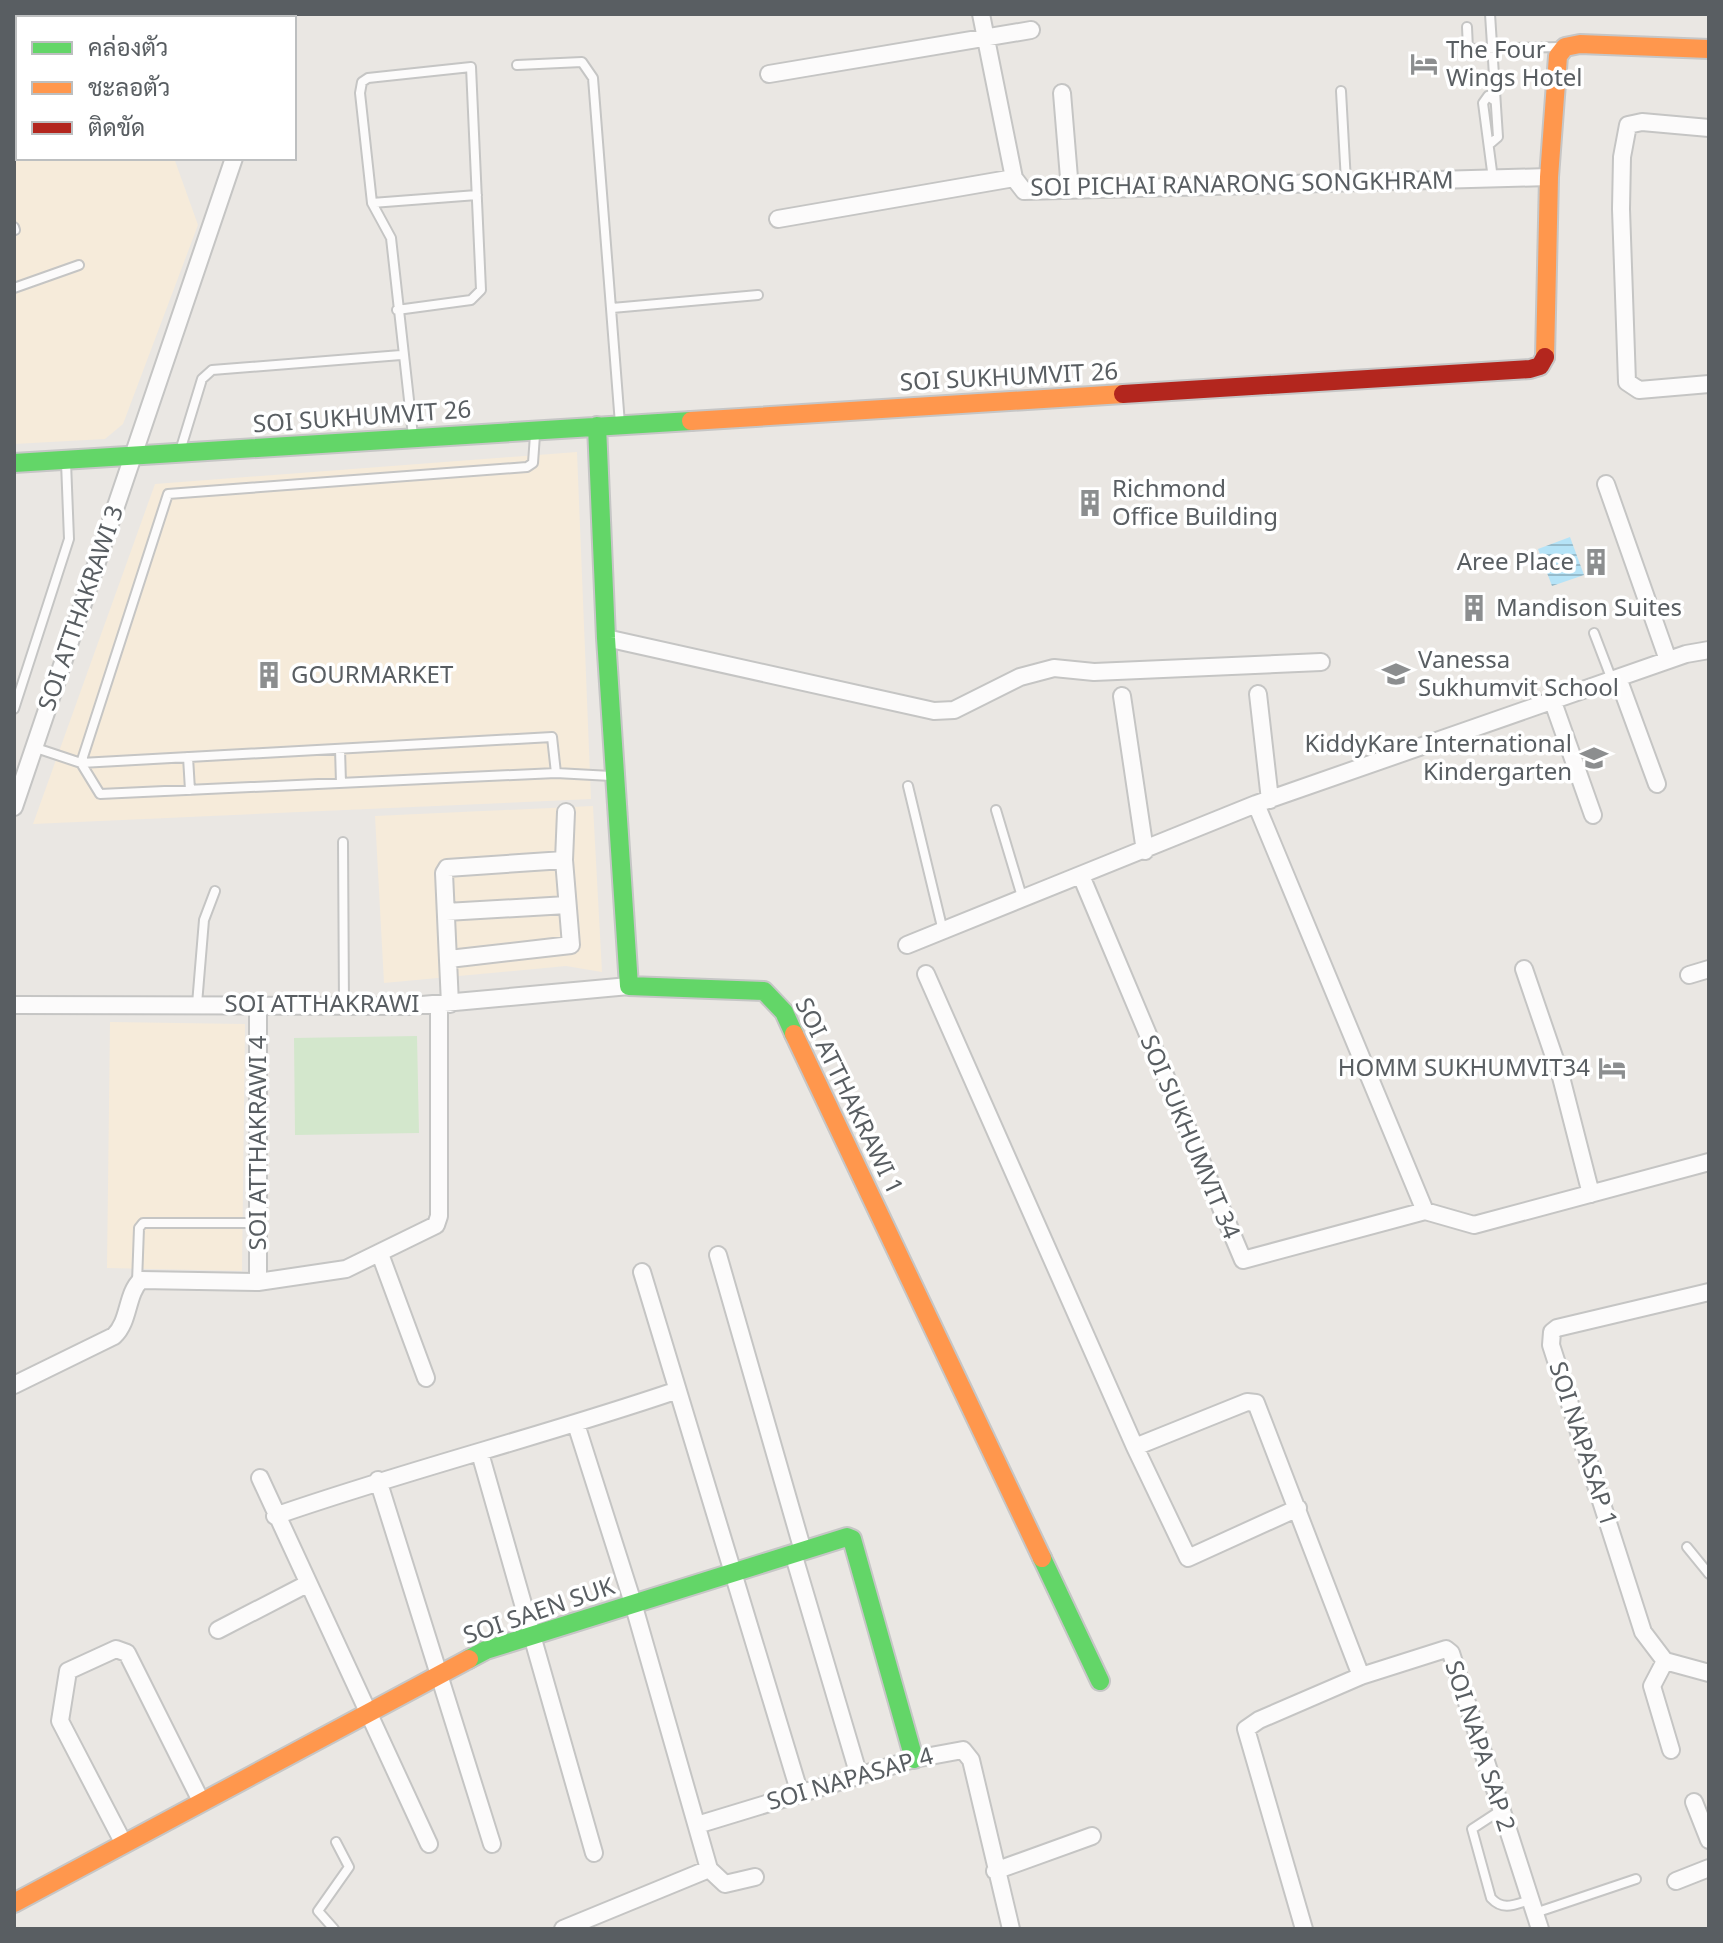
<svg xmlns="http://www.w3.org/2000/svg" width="1723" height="1943" font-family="'Noto Sans',Sarabun,sans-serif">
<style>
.commercial{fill:#f6ebda}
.green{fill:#d3e7cc}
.water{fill:url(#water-rules)}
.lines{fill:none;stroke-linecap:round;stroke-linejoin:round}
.lane-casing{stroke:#c5c5c4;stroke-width:12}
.street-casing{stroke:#c5c5c4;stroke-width:20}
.fast-casing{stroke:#c6c6c6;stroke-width:22}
.slow-casing{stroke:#c6c6c6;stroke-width:22}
.jam-casing{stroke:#c6c6c6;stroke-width:22}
.lane{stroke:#fcfbfb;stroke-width:8}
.street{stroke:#fcfbfb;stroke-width:16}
.fast{stroke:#63d668;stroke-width:18}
.slow{stroke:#ff974d;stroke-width:18}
.jam{stroke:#b3261e;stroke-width:18}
.labels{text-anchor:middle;stroke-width:7;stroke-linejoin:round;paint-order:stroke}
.poi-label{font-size:24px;fill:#595e62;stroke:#fff;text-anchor:start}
.street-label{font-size:24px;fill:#595e62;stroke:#fff}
</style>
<defs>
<pattern id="water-rules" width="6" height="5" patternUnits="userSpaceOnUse" patternTransform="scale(2)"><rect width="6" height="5" fill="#b5e3f7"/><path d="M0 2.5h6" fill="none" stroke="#96bbcb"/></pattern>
</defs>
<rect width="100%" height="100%" fill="#eae7e3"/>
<path class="commercial" d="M14,14h106l2,4h-104v140h156l24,67 -75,199 -18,15 -91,5z
M577,452l14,347 -558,25 122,-340z
M593,806l9,166 -36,-6 -182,17 -9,-167z
M110,1022l135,2 -3,247 -135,-3z"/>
<path class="green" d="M417,1036l2,97 -124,2 -1,-97z"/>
<path class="water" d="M1570,537l14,38 -32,11 -14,-37z"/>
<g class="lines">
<g class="lane-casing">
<path id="lane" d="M172,14l2,4
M1490,14l8,123 -7,6
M18,18l11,-4
M1467,27l1,22 92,-2
M517,65l65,-3 11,16 27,346
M1341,91l5,91
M17,92h1
M1493,179l-10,-76 5,-7 7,5
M372,203l105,-8
M14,227l1,3
M14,288l65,-23
M612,308l146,-13
M397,310l74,-10 10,-10 -10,-223 -103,11 -6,4 -2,11 12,110 19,35 22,198
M535,435l-2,28 -6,4 -359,27 -87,269 19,31 456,-21
M180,451l22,-72 10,-9 189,-15
M1594,633l18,47
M14,709l55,-170 -3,-77
M33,747l48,16 471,-26 4,36 55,3
M340,749l1,34
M188,757l2,33
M908,786l35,145
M996,810l27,90
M343,842l1,164
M197,1004l7,-84 11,-29
M137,1282l2,-54 4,-5h114
M1687,1547l22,27
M1501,1810l-29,19 19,69c12,13 23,7 39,2
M1535,1913l101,-34
M334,1929l-16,-18 31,-44 -13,-25"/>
</g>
<g class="street-casing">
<path id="street" d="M981,14l33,164 10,13 525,-14
M283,18l2,-4
M769,74l262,-44
M1062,93l8,97
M1709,128l-67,-6 -14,3 -6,32 -1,52 6,173 12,8 70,-6
M778,219l236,-41
M1606,484l62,176
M606,638l328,73 20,-1 66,-33 34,-9 40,4 227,-10
M1618,678l39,106
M1258,694l12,106
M1122,696l23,155
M1553,702l40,113
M1256,804l169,407
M14,807l220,-649
M564,860l2,-48
M1082,878l161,382 182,-49 49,14 235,-63
M446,912l121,-7
M907,945l349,-141 430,-150 23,-4
M449,959l122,-14 -7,-85 -117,8 -3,5 6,131
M1524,969l37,108 30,117
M926,974l209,473 112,-45 9,1 105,273
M1689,975l20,-6
M258,1004v278
M14,1005l397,1 218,-20
M380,1254l46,124
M718,1255l85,296
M642,1272l158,522
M1709,1292l-152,36 -5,4 -1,13 92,287 22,29 44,12
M14,1385l100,-49c16,-15 12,-42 27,-56l117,2 88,-13 90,-44 3,-9v-212
M576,1424l57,179 76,266 16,15 30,-7
M1135,1447l53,111 110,-50
M480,1453l114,400
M260,1478l169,366
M378,1480l114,364
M275,1516c132,-46 268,-80 400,-125
M793,1553l66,223
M218,1630l89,-46
M1665,1661l-13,25 19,64
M1694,1802l15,38
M697,1825l217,-66 49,-9 8,10 40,169
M124,1844l-64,-123 8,-50 48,-22 11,4 74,148
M995,1871l97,-35
M1676,1881l33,-13
M563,1929l146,-60
M1304,1929l-58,-200 13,-9 102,-44 85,-27 5,4 89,276"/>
</g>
<g class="fast-casing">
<path id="fast" d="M597,426l9,212 23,348 135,5 20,21 10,22
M14,463l677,-42
M1042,1558l58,123
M469,1659l17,-9 361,-113 5,2 62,220"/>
</g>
<g class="slow-casing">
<path id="slow" d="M1545,357l4,-180 9,-121 7,-9 15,-3 129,5
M691,421l432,-27
M794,1034l248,524
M14,1903l455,-244"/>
</g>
<g class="jam-casing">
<path id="jam" d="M1123,394l407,-25 10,-3 5,-9"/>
</g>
<use href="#lane" class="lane"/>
<use href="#street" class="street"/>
<use href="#fast" class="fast"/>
<use href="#slow" class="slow"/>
<use href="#jam" class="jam"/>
</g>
<defs>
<g id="hotel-bare" transform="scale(2.16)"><path d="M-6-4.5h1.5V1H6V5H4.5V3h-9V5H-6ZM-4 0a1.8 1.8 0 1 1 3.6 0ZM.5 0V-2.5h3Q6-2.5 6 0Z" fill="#8c8e8f" stroke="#fff" stroke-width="2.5" paint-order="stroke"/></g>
<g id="building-bare" transform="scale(2.16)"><path d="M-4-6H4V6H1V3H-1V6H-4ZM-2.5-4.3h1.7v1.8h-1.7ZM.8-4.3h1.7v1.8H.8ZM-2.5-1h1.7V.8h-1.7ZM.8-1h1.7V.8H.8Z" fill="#8c8e8f" stroke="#fff" stroke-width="2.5" paint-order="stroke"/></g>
<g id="school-bare" transform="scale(2.16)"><path d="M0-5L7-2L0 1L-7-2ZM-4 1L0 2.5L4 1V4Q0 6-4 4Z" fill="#8c8e8f" stroke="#fff" stroke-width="2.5" paint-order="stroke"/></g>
</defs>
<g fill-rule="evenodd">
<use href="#hotel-bare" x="1424" y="64"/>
<use href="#building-bare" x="1090" y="503"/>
<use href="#building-bare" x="1596" y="562"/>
<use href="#building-bare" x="1474" y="608"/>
<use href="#school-bare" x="1396" y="674"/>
<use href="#building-bare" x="269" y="675"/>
<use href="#school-bare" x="1594" y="758"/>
<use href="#hotel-bare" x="1612" y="1068"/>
</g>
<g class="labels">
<g class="poi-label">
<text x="1446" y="58">The Four<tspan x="1446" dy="28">Wings Hotel</tspan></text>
<text x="1112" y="497">Richmond<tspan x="1112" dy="28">Office Building</tspan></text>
<text x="1574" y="570" text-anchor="end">Aree Place</text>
<text x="1496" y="616">Mandison Suites</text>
<text x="1418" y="668">Vanessa<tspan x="1418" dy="28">Sukhumvit School</tspan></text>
<text x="291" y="683">GOURMARKET</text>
<text x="1572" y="752" text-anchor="end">KiddyKare International<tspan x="1572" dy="28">Kindergarten</tspan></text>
<text x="1590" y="1076" text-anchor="end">HOMM SUKHUMVIT34</text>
</g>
<g class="street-label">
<text transform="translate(1242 184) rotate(-1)" y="8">SOI PICHAI RANARONG SONGKHRAM</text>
<text transform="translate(1009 377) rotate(-3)" y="8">SOI SUKHUMVIT 26</text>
<text transform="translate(362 417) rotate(-4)" y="8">SOI SUKHUMVIT 26</text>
<text transform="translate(81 608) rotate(-71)" y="8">SOI ATTHAKRAWI 3</text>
<text x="322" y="1012">SOI ATTHAKRAWI</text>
<text transform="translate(849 1096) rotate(64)" y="8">SOI ATTHAKRAWI 1</text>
<text transform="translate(1190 1137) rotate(67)" y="8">SOI SUKHUMVIT 34</text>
<text transform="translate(258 1143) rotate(-90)" y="8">SOI ATTHAKRAWI 4</text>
<text transform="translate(1583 1444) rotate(72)" y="8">SOI NAPASAP 1</text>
<text transform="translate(539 1611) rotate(-19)" y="8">SOI SAEN SUK</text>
<text transform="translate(1480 1746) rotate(72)" y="8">SOI NAPA SAP 2</text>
<text transform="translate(850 1779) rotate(-16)" y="8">SOI NAPASAP 4</text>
</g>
</g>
<rect width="1723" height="1943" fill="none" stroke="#595e62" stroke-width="32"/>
<rect x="16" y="16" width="280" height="144" fill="#ffffff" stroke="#bdbfc0" stroke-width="2"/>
<rect x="32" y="42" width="40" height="12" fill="#63d668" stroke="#bdbfc0" stroke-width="2"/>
<text x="88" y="56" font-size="24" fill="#595e62">คล่องตัว</text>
<rect x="32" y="82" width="40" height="12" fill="#ff974d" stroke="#bdbfc0" stroke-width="2"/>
<text x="88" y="96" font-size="24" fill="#595e62">ชะลอตัว</text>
<rect x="32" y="122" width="40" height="12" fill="#b3261e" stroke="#bdbfc0" stroke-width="2"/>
<text x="88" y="136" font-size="24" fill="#595e62">ติดขัด</text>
</svg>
